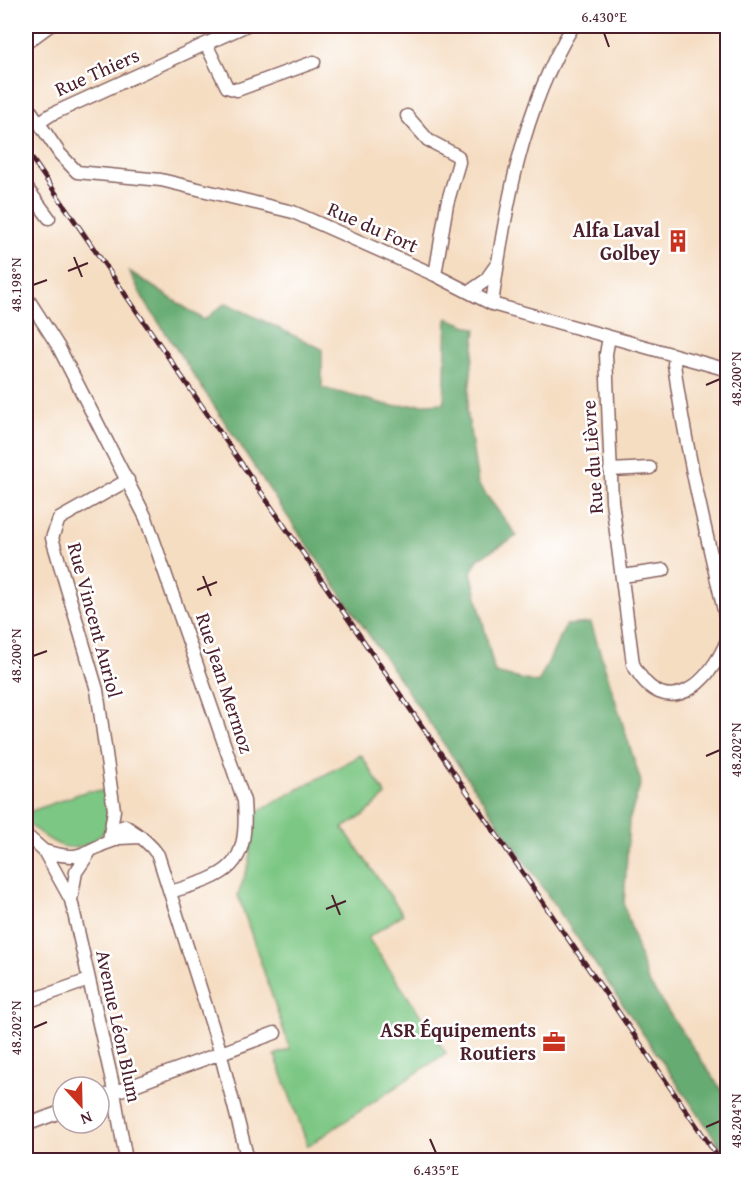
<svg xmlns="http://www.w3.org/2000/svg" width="753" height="1186" font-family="'Gentium Book Plus',serif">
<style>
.green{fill:#7dc784;stroke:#647358;stroke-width:1.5}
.forest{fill:#66ac72;stroke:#58664e;stroke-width:1.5}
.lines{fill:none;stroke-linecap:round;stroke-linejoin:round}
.minor-casing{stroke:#866260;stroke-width:15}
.minor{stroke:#fff;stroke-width:12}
.rail-casing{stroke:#4a1f2b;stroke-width:5}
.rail{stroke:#fff;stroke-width:3;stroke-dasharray:9;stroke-linecap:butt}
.ticks{fill:none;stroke:#4a1f2b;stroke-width:2}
.labels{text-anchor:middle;stroke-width:5;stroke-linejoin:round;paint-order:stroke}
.street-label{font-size:20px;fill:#4a1f2b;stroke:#fff}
.poi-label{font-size:20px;font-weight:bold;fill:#4a1f2b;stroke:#fff;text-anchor:end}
.neatline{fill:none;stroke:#4a1f2b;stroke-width:2}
.ticks-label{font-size:15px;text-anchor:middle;fill:#4a1f2b}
</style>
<rect width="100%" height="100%" fill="#fff"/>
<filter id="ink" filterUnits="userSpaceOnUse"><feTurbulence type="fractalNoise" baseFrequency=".0167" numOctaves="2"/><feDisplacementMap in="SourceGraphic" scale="12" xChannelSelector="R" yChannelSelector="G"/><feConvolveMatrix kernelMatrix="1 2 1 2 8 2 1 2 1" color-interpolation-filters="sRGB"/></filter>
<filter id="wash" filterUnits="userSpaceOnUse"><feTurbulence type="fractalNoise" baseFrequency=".008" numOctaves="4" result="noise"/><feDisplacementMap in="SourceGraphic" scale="24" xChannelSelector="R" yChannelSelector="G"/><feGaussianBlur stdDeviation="1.35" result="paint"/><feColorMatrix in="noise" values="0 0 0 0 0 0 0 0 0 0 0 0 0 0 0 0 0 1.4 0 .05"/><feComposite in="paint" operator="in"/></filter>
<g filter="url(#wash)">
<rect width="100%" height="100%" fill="#f5ddc2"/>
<path class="green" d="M361,755l25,40 -22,20 -21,13 60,86 -35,24 78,115 -138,93 -33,-91 15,-6 -52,-154 11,-31 4,-50z
M87,791h17l4,22 -2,17c-31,32 -52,15 -80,-8v-9z"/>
<path class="forest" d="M129,271l75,49 22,-17 96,46v39l70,18 52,-3 3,-85 29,11 -9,81 11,74 39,52 -38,22 -8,14 24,101 43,10 28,-58 25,-2 50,159 -12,39 -5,84 23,75 80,118v58l-450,-655 -133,-201z"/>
</g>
<g filter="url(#ink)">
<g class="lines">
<g class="minor-casing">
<path id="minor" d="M26,43l23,-17
M206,44l21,43 10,3 77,-28
M26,104l34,50 17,18 84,8 132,32 142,63 57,29 236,66
M407,116l21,24 30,16 1,6 -12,42 -12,71
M38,123l14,-9 193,-88
M26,187l23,31
M469,292l16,-11 12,-17
M26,296l32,50 88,172 98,283c5,68 -16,74 -74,91
M492,304c13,-96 30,-195 81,-278
M609,337l-3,17 6,147 21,163c32,61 77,20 95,-26
M676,356l-2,8c12,90 34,176 54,264
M610,470l40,-2
M622,576l42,-6
M26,835l18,16 27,49 41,181 14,79
M141,837l-22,1 -6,-8 12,-4c13,8 24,16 33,29l60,189 30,116
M109,841l5,-31 -17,-120 -45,-152 7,-19 69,-39
M44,851c43,12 35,0 71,-11
M71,900l5,-28 13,-19
M26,1002l63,-22
M99,1098l176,-65
M26,1125l37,-14"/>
</g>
<use href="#minor" class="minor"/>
<g class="rail-casing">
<path id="rail" d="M26,150l694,1010"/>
</g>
<use href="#rail" class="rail"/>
</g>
</g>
<path class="ticks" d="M604,33l5,14M74,257l8,20M68,271l20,-8M33,285l14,-5M706,385l14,-6M203,576l8,20M197,590l20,-8M33,656l14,-5M706,756l14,-6M332,895l8,20M326,909l20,-8M33,1028l14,-6M706,1127l14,-6M430,1139l6,14"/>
<defs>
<g id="building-bare" transform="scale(1.8)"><path d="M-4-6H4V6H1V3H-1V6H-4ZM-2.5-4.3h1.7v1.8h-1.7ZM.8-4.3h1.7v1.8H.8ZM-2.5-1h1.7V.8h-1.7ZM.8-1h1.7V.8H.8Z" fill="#c8321e" stroke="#fff" stroke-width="2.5" paint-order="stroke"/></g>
<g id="office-bare" transform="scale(1.8)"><path d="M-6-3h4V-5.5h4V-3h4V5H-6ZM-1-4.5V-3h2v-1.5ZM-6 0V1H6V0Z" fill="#c8321e" stroke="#fff" stroke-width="2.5" paint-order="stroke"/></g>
</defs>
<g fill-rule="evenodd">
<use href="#building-bare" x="678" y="241"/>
<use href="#office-bare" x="554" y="1042"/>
</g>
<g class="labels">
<g class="street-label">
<text transform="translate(97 72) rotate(-24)" y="7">Rue Thiers</text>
<text transform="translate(373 227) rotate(24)" y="7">Rue du Fort</text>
<text transform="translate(592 457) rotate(-94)" y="7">Rue du Lièvre</text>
<text transform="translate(95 620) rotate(75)" y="7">Rue Vincent Auriol</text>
<text transform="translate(225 683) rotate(72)" y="7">Rue Jean Mermoz</text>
<text transform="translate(119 1026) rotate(78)" y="7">Avenue Léon Blum</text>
</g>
<g class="poi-label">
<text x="660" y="237">Alfa Laval<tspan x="660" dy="23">Golbey</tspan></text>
<text x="536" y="1037">ASR Équipements<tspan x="536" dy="23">Routiers</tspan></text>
</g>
</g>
<rect width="753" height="1186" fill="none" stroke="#fff" stroke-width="66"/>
<g transform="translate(81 1105) rotate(158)"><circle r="28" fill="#ffffff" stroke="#b7a5aa" stroke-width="1.5"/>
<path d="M0-4.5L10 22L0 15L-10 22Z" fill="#c8321e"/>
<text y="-9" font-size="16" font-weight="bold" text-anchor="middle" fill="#4a1f2b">N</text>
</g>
<rect x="33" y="33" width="687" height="1120" class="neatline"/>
<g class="ticks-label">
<text x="604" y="22">6.430°E</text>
<text transform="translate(16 285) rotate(-90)" y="5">48.198°N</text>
<text transform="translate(736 379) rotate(-90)" y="5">48.200°N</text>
<text transform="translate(16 656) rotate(-90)" y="5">48.200°N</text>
<text transform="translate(736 750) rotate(-90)" y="5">48.202°N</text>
<text transform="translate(16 1028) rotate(-90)" y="5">48.202°N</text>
<text transform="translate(736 1121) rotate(-90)" y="5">48.204°N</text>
<text x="436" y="1175">6.435°E</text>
</g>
</svg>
